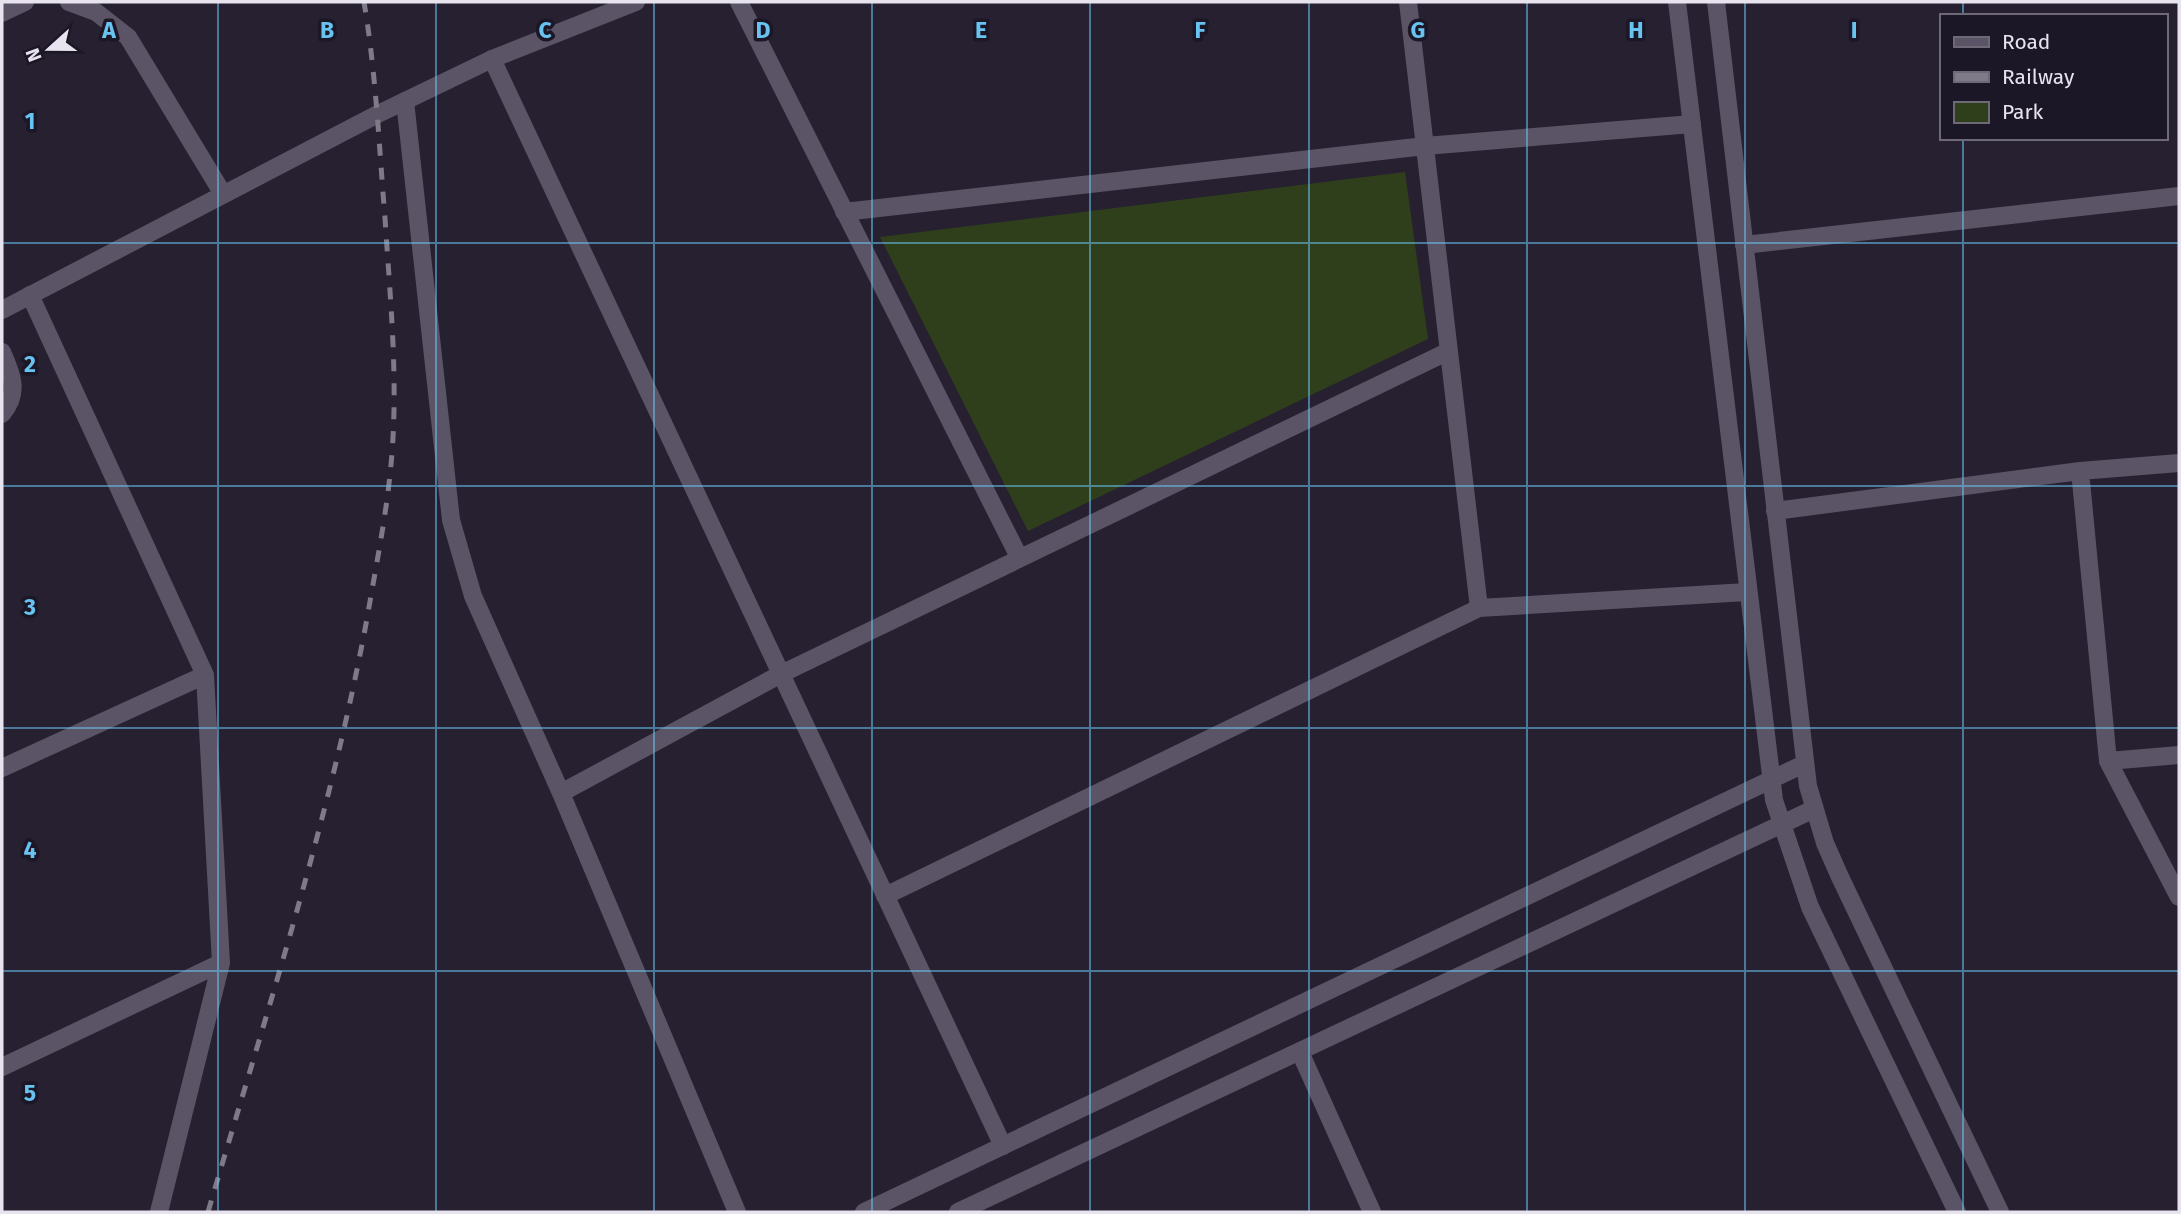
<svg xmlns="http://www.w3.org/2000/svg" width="2181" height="1214" font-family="'Fira Sans',sans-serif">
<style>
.green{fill:#303f1b}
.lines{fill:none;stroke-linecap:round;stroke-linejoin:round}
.service{stroke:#5a5466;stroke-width:18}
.minor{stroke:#5a5466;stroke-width:18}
.tertiary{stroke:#5a5466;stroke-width:18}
.rail{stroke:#7f7a87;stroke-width:5;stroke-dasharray:12 12;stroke-linecap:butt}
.grid{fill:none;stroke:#69c3f1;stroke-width:2;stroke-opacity:0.55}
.grid-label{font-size:23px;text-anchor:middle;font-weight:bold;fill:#69c3f1;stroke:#1c1726;stroke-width:7;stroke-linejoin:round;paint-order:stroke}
</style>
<rect width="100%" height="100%" fill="#262030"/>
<path class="green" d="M1405,172l23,167 -400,192 -148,-294z"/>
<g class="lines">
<path class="service" d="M2,352c10,22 18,41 0,62"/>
<path class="minor" d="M69,2l27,10 32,25 95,157
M739,2l280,555
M1408,2l71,606
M2,13l23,-11
M492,59l511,1087
M405,101l46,419 22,76 88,197 176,419
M844,212l581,-66 267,-22
M1744,245l435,-49
M30,295l175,380 16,288 -62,249
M2080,471l28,290 71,136
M1775,511l305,-40 99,-8
M2108,761l71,-6
M2,768l203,-93
M561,793l220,-119 668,-323
M885,896l594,-288 268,-16
M1300,1052l72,160
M2,1067l219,-104"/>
<path class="tertiary" d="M1677,2l97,798 36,107 147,305
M1716,2l92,784 17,57 15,34 160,335
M2,310l376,-196 114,-55 144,-57
M864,1212l940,-448
M958,1212l856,-403"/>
<path class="rail" d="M208,1212c58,-198 123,-396 160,-599 9,-53 20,-106 24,-160 6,-78 -2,-157 -7,-235 -6,-72 -9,-145 -21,-216"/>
</g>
<path class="grid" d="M218,2v1210M436,2v1210M654,2v1210M872,2v1210M1090,2v1210M1309,2v1210M1527,2v1210M1745,2v1210M1963,2v14M1963,138v1074M2,243h2177M2,486h2177M2,728h2177M2,971h2177"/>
<g class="grid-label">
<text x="109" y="38">A</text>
<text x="327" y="38">B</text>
<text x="545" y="38">C</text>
<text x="763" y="38">D</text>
<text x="981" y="38">E</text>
<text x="1200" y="38">F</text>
<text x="1418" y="38">G</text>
<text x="1636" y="38">H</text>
<text x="1854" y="38">I</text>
<text x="30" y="129">1</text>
<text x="30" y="372">2</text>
<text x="30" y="615">3</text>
<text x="30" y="858">4</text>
<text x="30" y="1101">5</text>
</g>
<rect width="2181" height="1214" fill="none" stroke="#e8e4ef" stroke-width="7"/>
<rect x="1940" y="14" width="228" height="126" fill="#1c1726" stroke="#6e6976" stroke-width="2"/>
<rect x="1954" y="37" width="35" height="10" fill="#5a5466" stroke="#6e6976" stroke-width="2"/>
<text x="2002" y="49" font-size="21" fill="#e8e4ef">Road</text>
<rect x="1954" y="72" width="35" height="10" fill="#7f7a87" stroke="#6e6976" stroke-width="2"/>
<text x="2002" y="84" font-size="21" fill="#e8e4ef">Railway</text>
<rect x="1954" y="102" width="35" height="21" fill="#303f1b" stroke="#6e6976" stroke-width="2"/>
<text x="2002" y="119" font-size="21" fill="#e8e4ef">Park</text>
<g transform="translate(49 49) rotate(249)" stroke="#1c1726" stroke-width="5" paint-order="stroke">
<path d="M0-5L12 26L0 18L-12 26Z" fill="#e8e4ef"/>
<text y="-10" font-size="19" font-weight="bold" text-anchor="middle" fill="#e8e4ef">N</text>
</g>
</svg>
